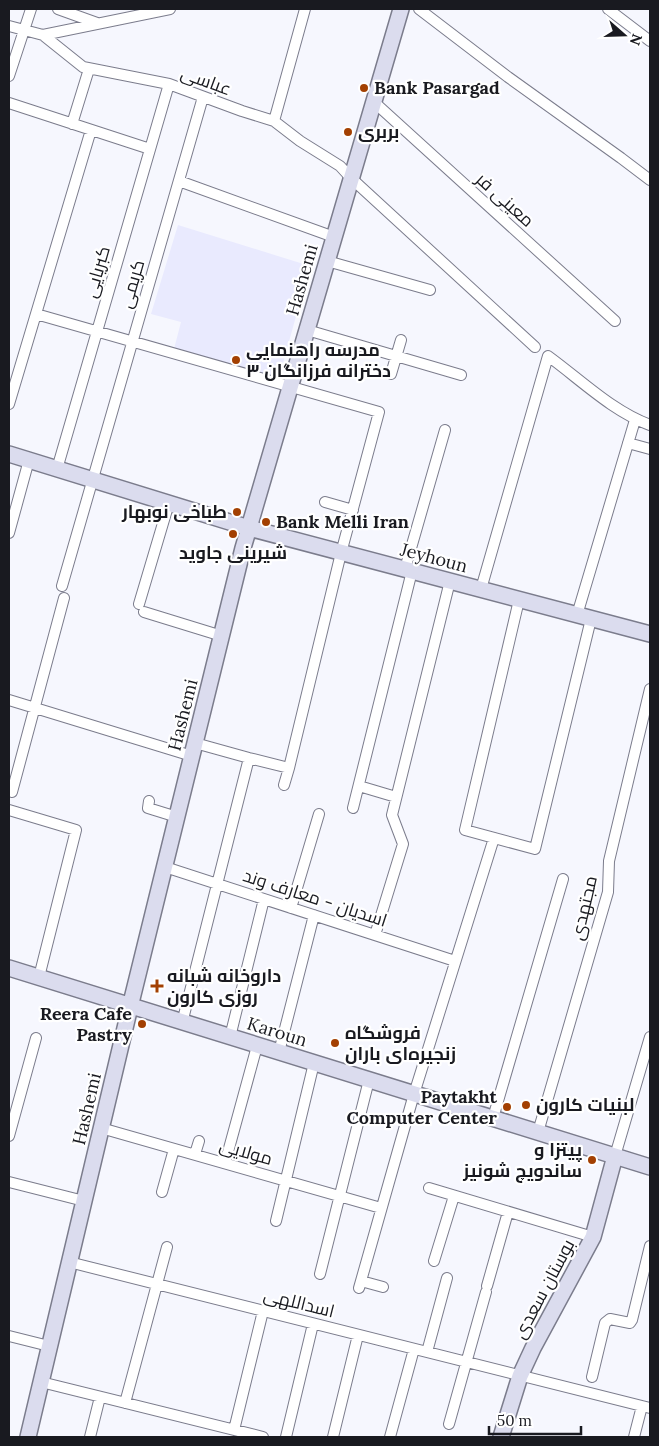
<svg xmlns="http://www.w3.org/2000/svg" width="659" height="1446" font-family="Lora,Cairo,serif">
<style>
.built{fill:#e9eafe}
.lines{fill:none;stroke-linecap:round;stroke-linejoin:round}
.street-casing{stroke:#7b7c8c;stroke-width:12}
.secondary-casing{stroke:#7b7c8c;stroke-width:18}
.street{stroke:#fff;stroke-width:10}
.secondary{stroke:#dbdcee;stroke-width:15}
.poi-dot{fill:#a34002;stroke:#fff;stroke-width:2}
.labels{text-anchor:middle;stroke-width:4.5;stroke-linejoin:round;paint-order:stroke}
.street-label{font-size:18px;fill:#191a20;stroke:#fff}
.poi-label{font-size:18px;font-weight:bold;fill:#191a20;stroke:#fff;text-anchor:start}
</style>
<rect width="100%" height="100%" fill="#f6f7fe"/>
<path class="built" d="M178,225l132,41 -32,115 -104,-32 7,-27 -30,-8z"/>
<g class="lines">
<g class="street-casing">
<path id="street" d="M58,9l39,14
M419,9l89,68 113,81 29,22
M608,9l42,32
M9,26l34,9 127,-26
M43,35l40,32 86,17 73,27 32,10 26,20 40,25 11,12 184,169
M9,76l22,-67
M374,102l241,219
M9,103l141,46
M274,121l31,-112
M72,124l17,-55
M179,181l155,56
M327,261l103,29
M36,314l343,98 -38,141 -52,215 -5,17
M307,330l154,45
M391,374l10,-34
M9,404l82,-274
M628,443l22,6
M57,469l112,-385
M325,502l28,8
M9,533l20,-73
M405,569l40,-139
M62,586l141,-489
M481,589l67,-233c33,24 64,55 102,69
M519,600l-54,230 70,19 56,-230
M139,604l30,-101
M144,612l78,24
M577,615l58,-195
M9,700l183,56
M195,743l54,15 40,10
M359,786l37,11
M12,792l52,-194
M149,801l-1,7 29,9
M353,808l59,-237
M9,810l67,20 -37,147
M165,867l290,94
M291,908l28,-94
M375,935l28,-91 -11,-29 58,-234
M182,1023l67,-265
M230,1037l34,-138
M279,1052l35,-137
M493,1118l70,-239
M101,1128l280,80
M538,1132l70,-240 1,-31 41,-172
M9,1136l27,-98
M195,1154l4,-13
M615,1156l35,-119
M225,1163l32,-117
M9,1182l75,19
M429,1188l164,49
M162,1192l12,-43
M276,1221l38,-158
M434,1261l20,-65
M69,1262l581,146
M320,1274l49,-194
M361,1281l22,6
M487,1286l21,-74
M359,1288l55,-194 80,-256
M9,1336l40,10
M427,1352l20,-74
M592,1377l13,-54 5,-4 20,4 2,-3 18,-74
M41,1382l222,55
M125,1403l42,-156
M449,1424l37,-132
M234,1430l29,-119
M90,1437l10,-40
M286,1437l27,-113
M333,1437l25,-102
M390,1437l24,-88
M634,1437l8,-31"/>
</g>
<g class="secondary-casing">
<path id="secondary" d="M9,454l240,74 401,106
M9,968l641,199
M28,1437l102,-430 113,-459 158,-539
M501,1437l19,-61 13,-28 60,-111 22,-81"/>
</g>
<use href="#street" class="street"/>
<use href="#secondary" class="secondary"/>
</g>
<g class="poi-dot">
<circle cx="364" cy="88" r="5"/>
<circle cx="348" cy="132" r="5"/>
<circle cx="236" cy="360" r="5"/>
<circle cx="237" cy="512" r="5"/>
<circle cx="266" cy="522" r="5"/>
<circle cx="233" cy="534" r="5"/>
<path d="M154.5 978.5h5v5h5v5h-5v5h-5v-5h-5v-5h5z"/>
<circle cx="142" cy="1024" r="5"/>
<circle cx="335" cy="1043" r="5"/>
<circle cx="526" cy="1105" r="5"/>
<circle cx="507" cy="1107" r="5"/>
<circle cx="592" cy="1160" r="5"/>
</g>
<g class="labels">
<g class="street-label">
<text transform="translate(206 81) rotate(20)" y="6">عباسی</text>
<text transform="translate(505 200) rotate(42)" y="6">معینی فر</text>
<text transform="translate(97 272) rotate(-74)" y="6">کبریایی</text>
<text transform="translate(302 280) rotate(-74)" y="6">Hashemi</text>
<text transform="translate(132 284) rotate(-74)" y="6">کریمی</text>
<text transform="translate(434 558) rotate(15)" y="6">Jeyhoun</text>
<text transform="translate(183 715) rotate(-76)" y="6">Hashemi</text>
<text transform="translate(315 898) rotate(18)" y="6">اسدیان - معارف وند</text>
<text transform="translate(584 908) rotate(-77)" y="6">مجتهدی</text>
<text transform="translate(277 1032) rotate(17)" y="6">Karoun</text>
<text transform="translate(87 1109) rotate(-77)" y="6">Hashemi</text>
<text transform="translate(246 1152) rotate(16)" y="6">مولایی</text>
<text transform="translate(544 1289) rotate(-62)" y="6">بوستان سعدی</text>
<text transform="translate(299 1303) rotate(14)" y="6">اسداللهی</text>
</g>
<g class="poi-label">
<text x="374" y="94">Bank Pasargad</text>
<text x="358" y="138">بربری</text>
<text x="246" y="356">مدرسه راهنمایی<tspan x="246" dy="21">دخترانه فرزانگان ۳</tspan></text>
<text x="227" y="518" text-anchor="end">طباخی نوبهار</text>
<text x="276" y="528">Bank Melli Iran</text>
<text x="233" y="559" text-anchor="middle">شیرینی جاوید</text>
<text x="167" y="982">داروخانه شبانه<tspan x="167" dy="21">روزی کارون</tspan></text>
<text x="132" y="1020" text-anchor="end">Reera Cafe<tspan x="132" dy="21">Pastry</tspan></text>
<text x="345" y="1039">فروشگاه<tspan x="345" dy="21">زنجیره‌ای باران</tspan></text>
<text x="497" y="1103" text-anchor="end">Paytakht<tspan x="497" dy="21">Computer Center</tspan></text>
<text x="536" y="1111">لبنیات کارون</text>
<text x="582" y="1156" text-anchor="end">پیتزا و<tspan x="582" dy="21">ساندویچ شونیز</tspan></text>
</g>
</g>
<rect width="659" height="1446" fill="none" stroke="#191a20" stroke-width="20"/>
<g transform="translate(624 35) rotate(110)" stroke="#ffffff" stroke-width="4" paint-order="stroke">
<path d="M0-4L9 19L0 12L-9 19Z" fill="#191a20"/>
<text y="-8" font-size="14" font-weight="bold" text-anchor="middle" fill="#191a20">N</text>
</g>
<path d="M489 1426v8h92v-8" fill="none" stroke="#191a20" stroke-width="2.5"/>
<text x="497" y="1426" font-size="15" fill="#191a20" stroke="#ffffff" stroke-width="4" paint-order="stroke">50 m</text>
</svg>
